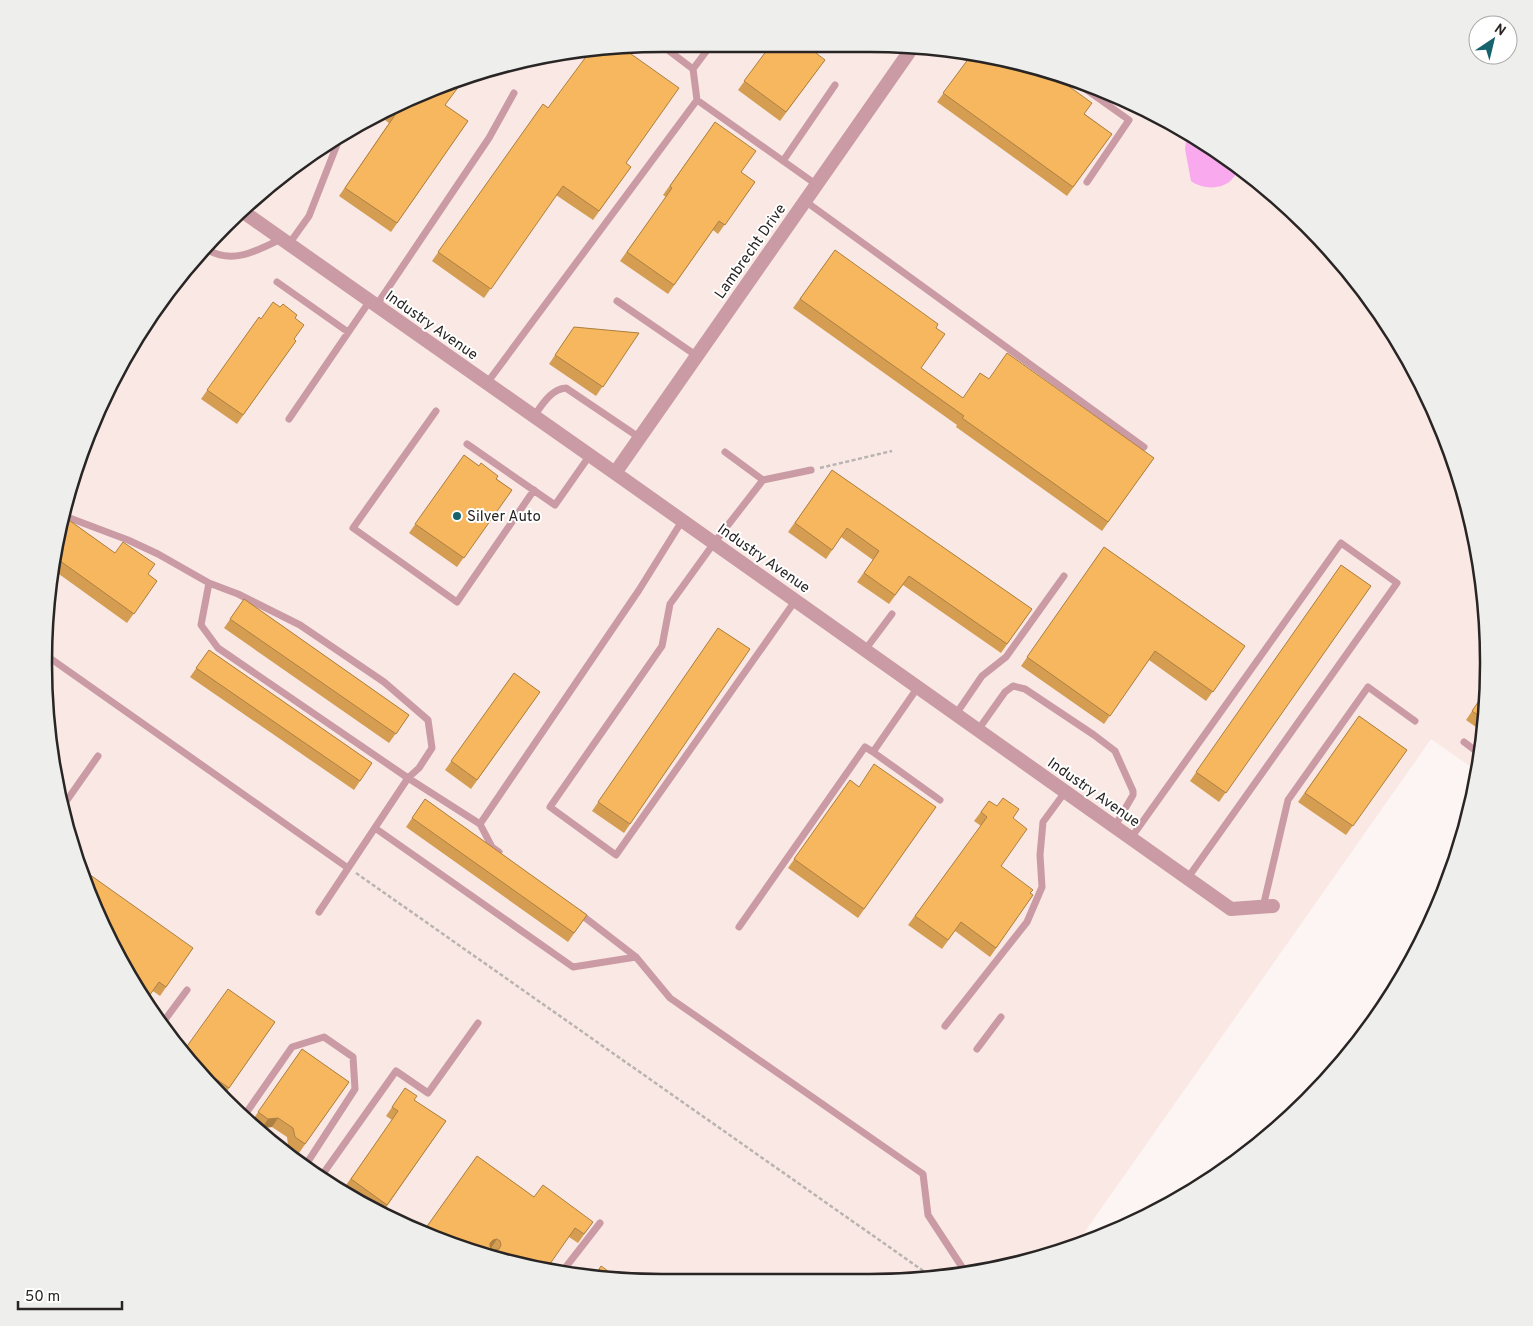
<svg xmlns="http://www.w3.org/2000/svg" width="1533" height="1326" font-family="Overpass,sans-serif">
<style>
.built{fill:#f9e8e3}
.water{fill:#f9a9ee}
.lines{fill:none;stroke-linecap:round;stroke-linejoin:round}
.path{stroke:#b9b3b1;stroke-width:2.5;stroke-dasharray:4 2.5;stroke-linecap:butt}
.service{stroke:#ca9ba4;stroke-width:7}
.minor{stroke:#ca9ba4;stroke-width:14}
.wall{fill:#d49d52}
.shaded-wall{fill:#ad8042}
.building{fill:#f7b75f;stroke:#ad8042;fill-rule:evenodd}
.poi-dot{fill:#16636d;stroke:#fff;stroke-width:2}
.labels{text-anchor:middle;stroke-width:4;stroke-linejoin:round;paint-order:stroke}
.street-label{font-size:15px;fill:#282524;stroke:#fff}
.poi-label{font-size:15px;fill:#282524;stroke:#fff;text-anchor:start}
.rim{fill:none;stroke:#282524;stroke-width:2.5}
</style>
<rect width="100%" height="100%" fill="#fdf5f3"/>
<path class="built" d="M663,44l288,5 118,28 75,31 103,64 89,83 70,99 50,110 28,118 4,122 -11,67 -46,-32 -357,508 -5,2 -158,32 -248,1 -121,-12 -116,-35 -107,-57 -94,-77 -98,-128 -50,-111 -32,-158 4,-122 42,-156 81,-140 83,-89 134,-89 114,-43z"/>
<path class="water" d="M1187,134l52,33c-2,3 -3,8 -6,11 -9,12 -30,12 -42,3l-6,-32z"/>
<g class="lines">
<path class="path" d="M820,468l72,-17
M356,873l576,404"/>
<path class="service" d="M660,44l33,25 4,31
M942,49h2
M693,69l18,-24
M1067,76l62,44 -42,62
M783,161l52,-76
M805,201l339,246
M289,244l20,-28 29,-74
M206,249c26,16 51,2 75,-10
M277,282l71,50
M617,301l80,55
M376,306l113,-168 25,-45
M487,383l210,-283 120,85
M436,411l-83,117 104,74 77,-112
M534,416c8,-11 17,-27 32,-28l74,50
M289,419l80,-117
M467,444l88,61 35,-50
M725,452l38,28
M67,517l61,23 30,14 51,29 29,11 62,31 84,57 44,38 4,28 -13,20 -11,10 -190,-130 -17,-23 8,-42
M795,601l-179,254 -66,-48 112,-161 8,-42 44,-61 49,-63 48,-10
M865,650l27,-36
M47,656l301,212
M918,687l-45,65 67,48
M956,714l26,-38 24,-19 58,-81
M978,730l27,-38 8,-6 12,3 69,46 21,16 18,40v4l-18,31
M1464,742l16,12
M65,803l33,-47
M480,824l12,23 7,5
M375,828l198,139 63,-10
M1131,838l210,-295 56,40 -210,296
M1263,907l25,-107 80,-113 47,34
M319,912l89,-134 72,46 159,-234 43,-69
M579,913l57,44 34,41 253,176 5,41 36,55
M739,927l126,-180 8,5
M164,1021l23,-31
M945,1026l82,-104 15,-35 -2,-32 3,-33 22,-30
M977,1049l24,-32
M244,1116l48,-69 32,-10 29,20 2,32 -50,77
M320,1178l76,-107 32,22 50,-70
M562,1272l38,-49"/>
<path class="minor" d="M242,211l373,262 616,436 42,-3
M615,473l297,-425"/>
</g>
<path class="wall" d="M770,46l55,14 -45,61 -42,-31z
M972,54l113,60 27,20 -45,62 -130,-94z
M543,104l88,63 -38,53 -37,-25 -72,103 -52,-37z
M445,105l23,16 -77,111 -52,-36 50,-73 -11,-8 11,-7z
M715,122l26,50 14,10 -37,52 -5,-4 -45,64 -48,-33 46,-64 -3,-2z
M835,250l101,78 -15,40 42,30 26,-19 165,79 -52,73 -146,-104 1,-2 -164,-117z
M259,317l2,2 34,-1 -1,21 2,2 -59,83 -36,-25z
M574,327l65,6 -43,63 -47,-32z
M464,455l48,35 -55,77 -48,-34z
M832,470l200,139 -31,44 -98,-68 -14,19 -32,-22 16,-22 -32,-23 -15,22 -38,-27z
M66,518l49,35 42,28 -30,42 -75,-54z
M1104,547l141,99 -39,55 -57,-41 -45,64 -83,-58z
M1341,565l30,21 -152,216 -29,-21z
M244,599l165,116 -20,28 -165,-115z
M718,628l32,21 -126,184 -32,-22z
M209,650l163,113 -18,27 -164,-113z
M514,673l26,19 -69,97 -26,-19z
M1487,689l1,15 -5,28 -17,-12z
M1359,716l48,34 -61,85 -48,-33z
M850,780l9,7 77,20 -78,111 -70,-50z
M425,799l162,116 -19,27 -162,-115z
M989,801l24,17 -12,48 32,29 -43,62 -35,-26 -13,18 -34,-24 73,-99 -7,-5z
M193,948l-33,48 -33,-23z
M275,1022l-52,75 -38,-48z
M302,1049l47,33 -50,71 -11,-8 -1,-8 -15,-10 -10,1 -10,-7z
M405,1088l9,12 32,21 -63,91 -19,-10 -20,-14 48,-68 -6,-4z
M477,1156l57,41 59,25 -15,21 -9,-6 -27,33 -116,-35 -4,-2z"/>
<path class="shaded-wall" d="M278,1118l-6,9 -10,1 6,-9z
M497,1239l-6,9 -4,1 6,-9z"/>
<path class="building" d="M770,46h37l18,14 -39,52 -42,-31z
M624,49l55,39 -53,75 5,4 -32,44 -36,-25 -72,103 -53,-37 105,-148 5,4 40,-54z
M972,54l77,18 43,31 -8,11 28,20 -39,53 -130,-94z
M461,81l1,1 -17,23 23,16 -71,102 -52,-35 50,-73 -8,-6z
M715,122l41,29 -15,21 14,10 -30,43 -6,-4 -45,64 -47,-33 45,-64 -2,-2z
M835,250l103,74 -2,4 9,6 -24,34 42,30 17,-25 9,6 18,-26 147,105 -46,64 -146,-104 2,-2 -164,-117z
M273,302l7,5 3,-3 14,11 -2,3 9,7 -10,14 2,2 -53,74 -36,-25 52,-73 2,2z
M574,327l65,6 -36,54 -48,-32z
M464,455l15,11 2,-3 17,13 -2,3 16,11 -48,68 -49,-34z
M832,470l200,139 -25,35 -98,-68 -14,19 -31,-22 15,-22 -32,-23 -15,22 -37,-27z
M66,518l49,35 8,-11 32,22 -7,10 9,7 -23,33 -78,-56z
M1104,547l141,99 -32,46 -58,-41 -45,65 -83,-59z
M1341,565l30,21 -145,207 -30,-21z
M244,599l165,116 -13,19 -166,-115z
M718,628l32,21 -120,175 -32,-22z
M209,650l163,113 -12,18 -164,-113z
M514,673l26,19 -63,88 -26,-19z
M1487,689l1,15 -3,16 -13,-9z
M1359,716l48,34 -54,76 -48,-33z
M874,764l62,43 -72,102 -70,-50 56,-79 9,7z
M1003,798l16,11 -6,9 14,11 -26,37 32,24 -3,3 3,2 -37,53 -35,-26 -13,18 -33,-24 72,-99 -6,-5 8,-11 8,5z
M425,799l162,116 -13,18 -162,-115z
M79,867l114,81 -27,39 -7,-5 -12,17 -20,-26z
M228,989l47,33 -46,66 -30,-21 -14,-18z
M302,1049l47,33 -44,62 -10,-7 -2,-9 -15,-10 -10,1 -10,-7z
M405,1088l12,8 -3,4 32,21 -59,84 -36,-26 47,-68 -6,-4z
M477,1156l57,41 9,-12 50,37 -9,12 -9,-6 -30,43 -117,-35 -5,-4zM497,1239l3,2 1,4 -2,4 -5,1 -4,-3v-4l3,-3z
M601,1266l17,12 -23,-2z"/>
<circle class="poi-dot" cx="457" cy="516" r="5"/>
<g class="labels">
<g class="street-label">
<text transform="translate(750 251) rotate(-55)" y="5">Lambrecht Drive</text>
<text transform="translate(432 325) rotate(35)" y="5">Industry Avenue</text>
<text transform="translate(764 558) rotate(35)" y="5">Industry Avenue</text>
<text transform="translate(1094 792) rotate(35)" y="5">Industry Avenue</text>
</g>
<g class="poi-label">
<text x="467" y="521">Silver Auto</text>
</g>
</g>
<path d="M0 0H1533V1326H0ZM662 52H870A610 610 0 0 1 1480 662V664A610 610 0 0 1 870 1274H662A610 610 0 0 1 52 664V662A610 610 0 0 1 662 52Z" fill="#eeeeed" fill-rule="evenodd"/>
<path class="rim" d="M662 52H870A610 610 0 0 1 1480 662V664A610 610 0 0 1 870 1274H662A610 610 0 0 1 52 664V662A610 610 0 0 1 662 52Z"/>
<g transform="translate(1493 40) rotate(35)"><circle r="24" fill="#ffffff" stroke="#a9a8a7"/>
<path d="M0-4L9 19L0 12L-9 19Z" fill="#16636d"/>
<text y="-8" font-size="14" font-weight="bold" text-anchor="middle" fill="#282524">N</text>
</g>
<path d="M18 1301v8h104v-8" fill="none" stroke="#282524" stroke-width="2.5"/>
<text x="25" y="1301" font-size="15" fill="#282524" stroke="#ffffff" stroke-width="4" paint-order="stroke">50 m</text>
</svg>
